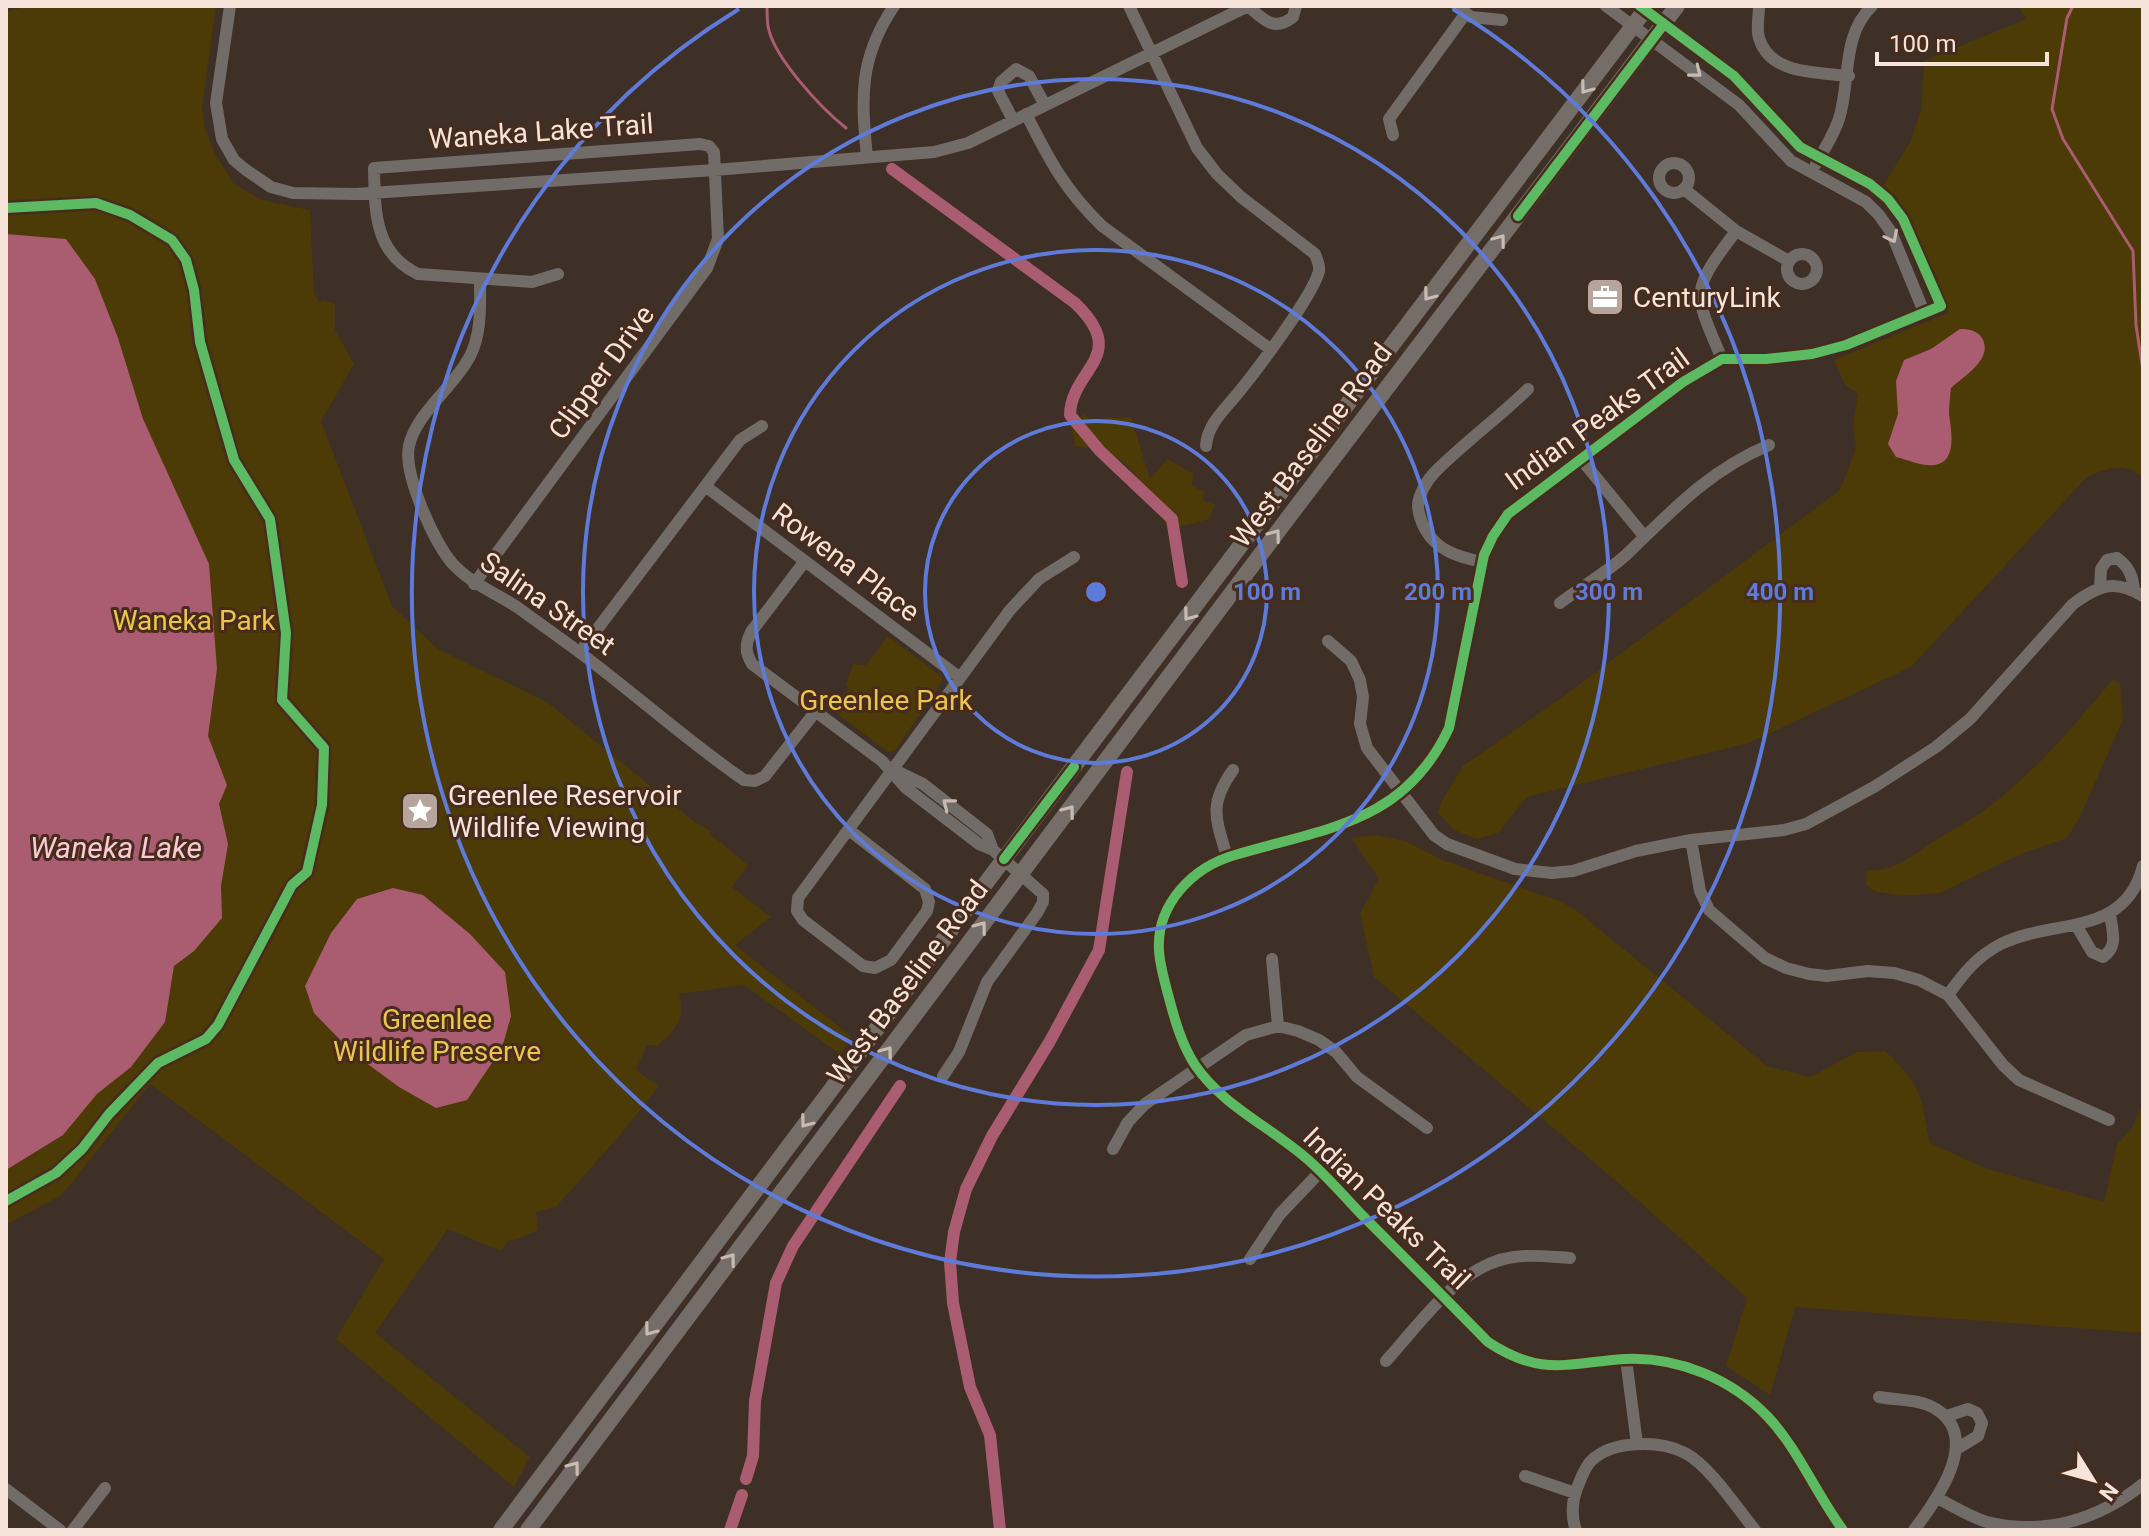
<svg xmlns="http://www.w3.org/2000/svg" width="2149" height="1536" font-family="Roboto,sans-serif">
<style>
.green{fill:#4c3a07}
.water{fill:#aa5c70}
.lines{fill:none;stroke-linecap:round;stroke-linejoin:round}
.stream{stroke:#aa5c70;stroke-width:3}
.canal{stroke:#aa5c70;stroke-width:12}
.minor{stroke:#726c68;stroke-width:12}
.secondary{stroke:#756e68;stroke-width:16}
.cycleway-casing{stroke:#472c1e;stroke-width:15}
.cycleway{stroke:#5cba63;stroke-width:10}
.oneway{stroke:#c8bab3}
.oneway2{stroke:#c9bbb3}
.ring{fill:none;stroke:#5e7bd9;stroke-width:4}
.labels{text-anchor:middle;stroke-width:6;stroke-linejoin:round;paint-order:stroke}
.street-label{font-size:28px;fill:#f6e4db;stroke:#472c1e}
.poi-label{font-size:28px;fill:#f6e4db;stroke:#472c1e;text-anchor:start}
.park-label{font-size:28px;fill:#ecc550;stroke:#472c1e}
.water-label{font-size:30px;font-style:italic;fill:#facad4;stroke:#472c1e}
.centre{fill:#5e7bd9;stroke:#472c1e;stroke-width:4}
.ring-label{font-size:24px;text-anchor:middle;font-weight:bold;fill:#5e7bd9;stroke:#472c1e;stroke-width:6;stroke-linejoin:round;paint-order:stroke}
</style>
<rect width="100%" height="100%" fill="#3e2f27"/>
<path class="green" d="M26,6h190l-14,102 3,20 10,26 19,30 28,16 48,10 4,83 6,10 2,-3 13,4v26l19,34 -33,57 71,185 46,43 109,53 149,121 15,8 -1,3 38,31 -16,22 39,30 -36,28 116,91 -10,19 -97,-70 -65,9c7,24 -4,38 -22,52l-10,-1 -11,25 23,16 -38,48 -65,73 -20,5 2,18 -17,8 -13,3 -7,10 -53,-22 -73,104 155,124 -16,30 -178,-148 48,-80 -234,-175 -88,111 -56,30v-1213z
M2018,6h125v471c-20,-16 -34,-9 -56,0l-176,190 -162,76 -222,54 -29,36 -21,6 -23,-9 -16,-17 3,-11 22,-36 98,-68 279,-208 16,-42 -3,-23 5,-31 -13,-9 -11,-25 114,-47 -45,-105 -20,-22 27,-44 11,-31 3,-50 102,-42z
M1084,414l9,8 14,-4 24,-1 19,62 17,-20 26,14 -1,13 13,6 -2,8 12,5 -6,14 -41,11c-10,-25 -35,-69 -62,-78 -9,-4 -21,-4 -31,-6l-4,-20z
M888,636l54,41v5l-47,69 -7,1 -56,-42 17,-21 -3,-4 7,-21 13,1z
M2113,679l7,5 3,35 -43,98 -13,21 -46,16 -81,39 -38,3 -25,-4 -11,-6 1,-16c25,3 46,-15 66,-28 18,-12 39,-22 57,-36 47,-36 85,-81 123,-127z
M1376,835l29,6 40,20 117,41 15,9 190,155 43,11 47,-25 28,-1c37,34 36,44 45,92l55,25 119,34 13,-58 14,-14 12,-27v230l-348,-26 -25,88 -44,-29 21,-68 -124,-111 -249,-210 -14,-64 19,-34 -28,-41z"/>
<path class="water" d="M6,234l60,5 29,40 23,59 25,81 66,145 8,105 -9,67 19,49 -8,19 9,40 -7,42 1,32 -28,33 -20,15 -9,56 -34,45 -34,27 -34,41 -57,35z
M1960,329c8,0 17,1 22,9 12,21 -18,38 -31,50 -1,9 -2,17 -2,26 2,15 9,47 -14,51 -11,2 -27,-5 -39,-8l-8,-13 10,-30 -2,-33 8,-21 27,-11z
M393,888l30,7 47,39 35,38 6,44 -9,32 -35,52 -31,8 -37,-21 -45,-33 -40,-41 -9,-27 26,-53 26,-34z"/>
<g class="lines">
<path class="stream" d="M767,6c0,6 0,13 1,20 5,31 53,82 78,102
M2073,6l-6,12 -15,91 11,30 70,112 3,74 7,46"/>
<path class="canal" d="M892,169l183,134c56,54 -4,65 -5,112l30,36 72,68 10,63
M746,1479l7,-23 2,-55 21,-118 17,-37 107,-160
M730,1530l12,-35
M1000,1530l-10,-95 -20,-48 -17,-84 -3,-41 4,-30 12,-43 26,-53 58,-95 49,-91 28,-178"/>
<path class="minor" d="M230,6l-14,97 6,36 12,21 12,10 25,17 22,6 63,1 359,-24 219,-18 34,-9 280,-137
M1129,6l68,142 20,26 24,23 74,57c2,6 5,11 4,17 -6,25 -67,106 -86,128 -12,14 -26,28 -27,47
M1248,6c16,14 26,26 45,11l3,-11
M1457,6l14,11 31,3
M1606,6l133,99 52,56 75,41 13,13 12,17 33,80
M1640,6l94,70 66,71 70,37 18,15 15,20 38,87 -95,39 -34,9 -46,5h-44l-39,23 -175,132 -15,22 -9,19 -35,173c-45,96 -124,100 -214,127 -42,12 -79,49 -76,96 1,15 6,32 10,47 6,23 13,47 26,67 28,41 74,61 111,93 19,16 37,37 55,56 42,42 85,85 127,128 53,35 79,21 136,17 53,-3 108,20 144,58 31,33 48,77 75,113
M1759,6c0,10 -3,23 0,32 11,37 58,34 90,38
M1026,114c24,47 38,75 76,112l168,123
M1013,120l-15,-29 3,-9 15,-13 13,7 16,29
M1393,135l-4,-16 77,-106
M867,157c-6,-60 -8,-99 27,-151
M1659 178a15 15 0 1 1 30 0a15 15 0 1 1-30 0Z
M1816,164c8,-14 18,-30 23,-45 12,-39 2,-83 33,-113
M1684,189l52,42 53,30
M1787 269a15 15 0 1 1 30 0a15 15 0 1 1-30 0Z
M480,279c0,25 2,54 -10,77 -15,30 -54,57 -61,90 -6,28 25,96 43,117 19,21 42,29 65,44 18,13 36,26 54,39 59,43 113,93 173,134l11,1 10,-5 51,-65
M1722,359c-30,-69 -31,-68 14,-128
M1581,459l63,77
M705,486l254,191
M805,561l-54,71c-6,13 -6,20 1,32l130,97 24,27 73,56 14,6 50,44v8l-6,11 -50,69 -28,70 -16,24
M1482,562c-23,-5 -45,-11 -57,-33 -4,-8 -7,-15 -7,-24 1,-11 9,-25 17,-33 29,-29 63,-54 93,-83
M474,584l233,-316 11,-29 -4,-87 -5,-6 -9,-2 -326,24c1,44 0,85 44,106l114,8 26,-8
M2100,588l1,-19 6,-9 10,-2c12,9 16,18 17,33
M1560,603c21,-16 46,-30 66,-48 46,-44 82,-84 143,-110
M1328,641l23,20 9,19 3,17 -3,27 7,24 67,87 13,9 68,25 37,4 21,-2 63,-20 55,-11 93,-10 22,-6 68,-37 62,-40 34,-28 103,-115c26,-19 41,-25 70,-8
M580,652l160,-212 22,-14
M892,769l31,15 64,50 6,16
M849,830l76,59 4,13 -2,9 -36,49 -16,8 -12,-2 -60,-46 -6,-9 1,-13 212,-288 29,-31 35,-22
M1691,840l9,51 9,19 56,48 21,10 23,6 18,2 41,-5 26,2 25,7 29,15 55,70 16,15 90,40
M1227,857c-11,-38 -19,-52 6,-87
M2076,925l16,27 11,5c16,-11 9,-26 7,-43
M1272,959l6,67
M1948,995c15,-21 29,-39 53,-51 52,-26 124,-6 142,-78
M1113,1149l15,-27 17,-18 101,-69 32,-9 20,5 21,9 17,12 21,25 70,51
M1250,1259l30,-45 40,-42
M1626,1359l11,85
M1386,1361c35,-38 73,-97 128,-104 18,-3 38,0 56,1
M1879,1397c15,3 35,2 49,8 58,25 12,91 -14,125
M1947,1416l21,-7 9,4 5,10 -4,13 -20,12
M1525,1476l50,17
M6,1489l54,41
M1937,1498c16,8 33,19 50,24 57,14 111,-2 156,-38
M73,1530l32,-42
M1576,1530c-5,-13 -4,-29 1,-42 4,-9 7,-20 14,-27 21,-21 69,-21 94,-8 25,13 51,54 70,77"/>
<path class="secondary" d="M501,1530l494,-659 653,-865
M528,1530l763,-1016 386,-508"/>
<g class="cycleway-casing">
<path id="cycleway" d="M1640,6l94,70 66,71 70,37 18,15 15,20 38,87 -95,39 -34,9 -46,5h-44l-39,23 -175,132 -15,22 -9,19 -35,173c-45,96 -124,100 -214,127 -42,12 -79,49 -76,96 1,15 6,32 10,47 6,23 13,47 26,67 28,41 74,61 111,93 19,16 37,37 55,56 42,42 85,85 127,128 53,35 79,21 136,17 53,-3 108,20 144,58 31,33 48,77 75,113
M6,208l90,-5 34,12 42,25 14,20 8,30 6,52 34,118 36,59 16,114 -4,67 42,48 -2,57 -15,67 -15,13 -74,140 -12,14 -48,24 -49,51 -27,35 -26,24 -50,28
M1518,216l146,-192
M1004,859l70,-92"/>
</g>
<use href="#cycleway" class="cycleway"/>
</g>
<defs><path id="oneway-chevron" d="M-2-3.5L2.5 0L-2 3.5" fill="none" stroke-width="1.6" stroke-linecap="round" stroke-linejoin="round" transform="scale(2)"/></defs>
<g class="oneway">
<use href="#oneway-chevron" transform="translate(1696 72) rotate(38)"/>
<use href="#oneway-chevron" transform="translate(1892 237) rotate(63)"/>
<use href="#oneway-chevron" transform="translate(948 804) rotate(-142)"/>
</g>
<g class="oneway2">
<use href="#oneway-chevron" transform="translate(1586 88) rotate(127)"/>
<use href="#oneway-chevron" transform="translate(1500 240) rotate(-53)"/>
<use href="#oneway-chevron" transform="translate(1429 295) rotate(127)"/>
<use href="#oneway-chevron" transform="translate(1275 535) rotate(-53)"/>
<use href="#oneway-chevron" transform="translate(1189 615) rotate(127)"/>
<use href="#oneway-chevron" transform="translate(1069 811) rotate(-53)"/>
<use href="#oneway-chevron" transform="translate(981 927) rotate(-53)"/>
<use href="#oneway-chevron" transform="translate(887 1052) rotate(-53)"/>
<use href="#oneway-chevron" transform="translate(806 1122) rotate(127)"/>
<use href="#oneway-chevron" transform="translate(730 1259) rotate(-53)"/>
<use href="#oneway-chevron" transform="translate(650 1330) rotate(127)"/>
<use href="#oneway-chevron" transform="translate(574 1467) rotate(-53)"/>
</g>
<g class="ring">
<circle cx="1096" cy="592" r="171"/>
<circle cx="1096" cy="592" r="342"/>
<circle cx="1096" cy="592" r="513"/>
<path d="M1453 9A684 684 0 1 1 739 9"/>
</g>
<defs>
<g id="office-square" transform="scale(2)"><rect x="-9" y="-9" width="18" height="18" rx="4" fill="#b6a59c" stroke="#472c1e"/><path d="M-6-3h4V-5.5h4V-3h4V5H-6ZM-1-4.5V-3h2v-1.5ZM-6 0V1H6V0Z" fill="#fff"/></g>
<g id="sight-square" transform="scale(2)"><rect x="-9" y="-9" width="18" height="18" rx="4" fill="#b6a59c" stroke="#472c1e"/><path d="M0-6L1.8-2.2L6-1.7L2.9 1.2L3.7 5.4L0 3.3L-3.7 5.4L-2.9 1.2L-6-1.7L-1.8-2.2Z" fill="#fff"/></g>
</defs>
<g fill-rule="evenodd">
<use href="#office-square" x="1605" y="297"/>
<use href="#sight-square" x="420" y="811"/>
</g>
<g class="labels">
<g class="street-label">
<text transform="translate(541 131) rotate(-4)" y="10">Waneka Lake Trail</text>
<text transform="translate(601 372) rotate(-54)" y="10">Clipper Drive</text>
<text transform="translate(1597 419) rotate(-36)" y="10">Indian Peaks Trail</text>
<text transform="translate(1311 445) rotate(-53)" y="10">West Baseline Road</text>
<text transform="translate(846 562) rotate(37)" y="10">Rowena Place</text>
<text transform="translate(548 603) rotate(35)" y="10">Salina Street</text>
<text transform="translate(907 982) rotate(-53)" y="10">West Baseline Road</text>
<text transform="translate(1387 1208) rotate(44)" y="10">Indian Peaks Trail</text>
</g>
<g class="poi-label">
<text x="1633" y="307">CenturyLink</text>
<text x="448" y="805">Greenlee Reservoir<tspan x="448" dy="32">Wildlife Viewing</tspan></text>
</g>
<g class="park-label">
<text x="194" y="630">Waneka Park</text>
<text x="886" y="710">Greenlee Park</text>
<text x="437" y="1029">Greenlee<tspan x="437" dy="32">Wildlife Preserve</tspan></text>
</g>
<g class="water-label">
<text x="116" y="858">Waneka Lake</text>
</g>
</g>
<circle cx="1096" cy="592" r="12" class="centre"/>
<g class="ring-label">
<text x="1267" y="600">100 m</text>
<text x="1438" y="600">200 m</text>
<text x="1609" y="600">300 m</text>
<text x="1780" y="600">400 m</text>
</g>
<rect width="2149" height="1536" fill="none" stroke="#f6e4db" stroke-width="16"/>
<g transform="translate(2093 1480) rotate(127)" stroke="#472c1e" stroke-width="6" paint-order="stroke">
<path d="M0-6L14 30L0 20L-14 30Z" fill="#f6e4db"/>
<text y="-12" font-size="22" font-weight="bold" text-anchor="middle" fill="#f6e4db">N</text>
</g>
<path d="M1877 52v12h170v-12" fill="none" stroke="#f6e4db" stroke-width="4"/>
<text x="1889" y="52" font-size="24" fill="#f6e4db" stroke="#472c1e" stroke-width="6" paint-order="stroke">100 m</text>
</svg>
